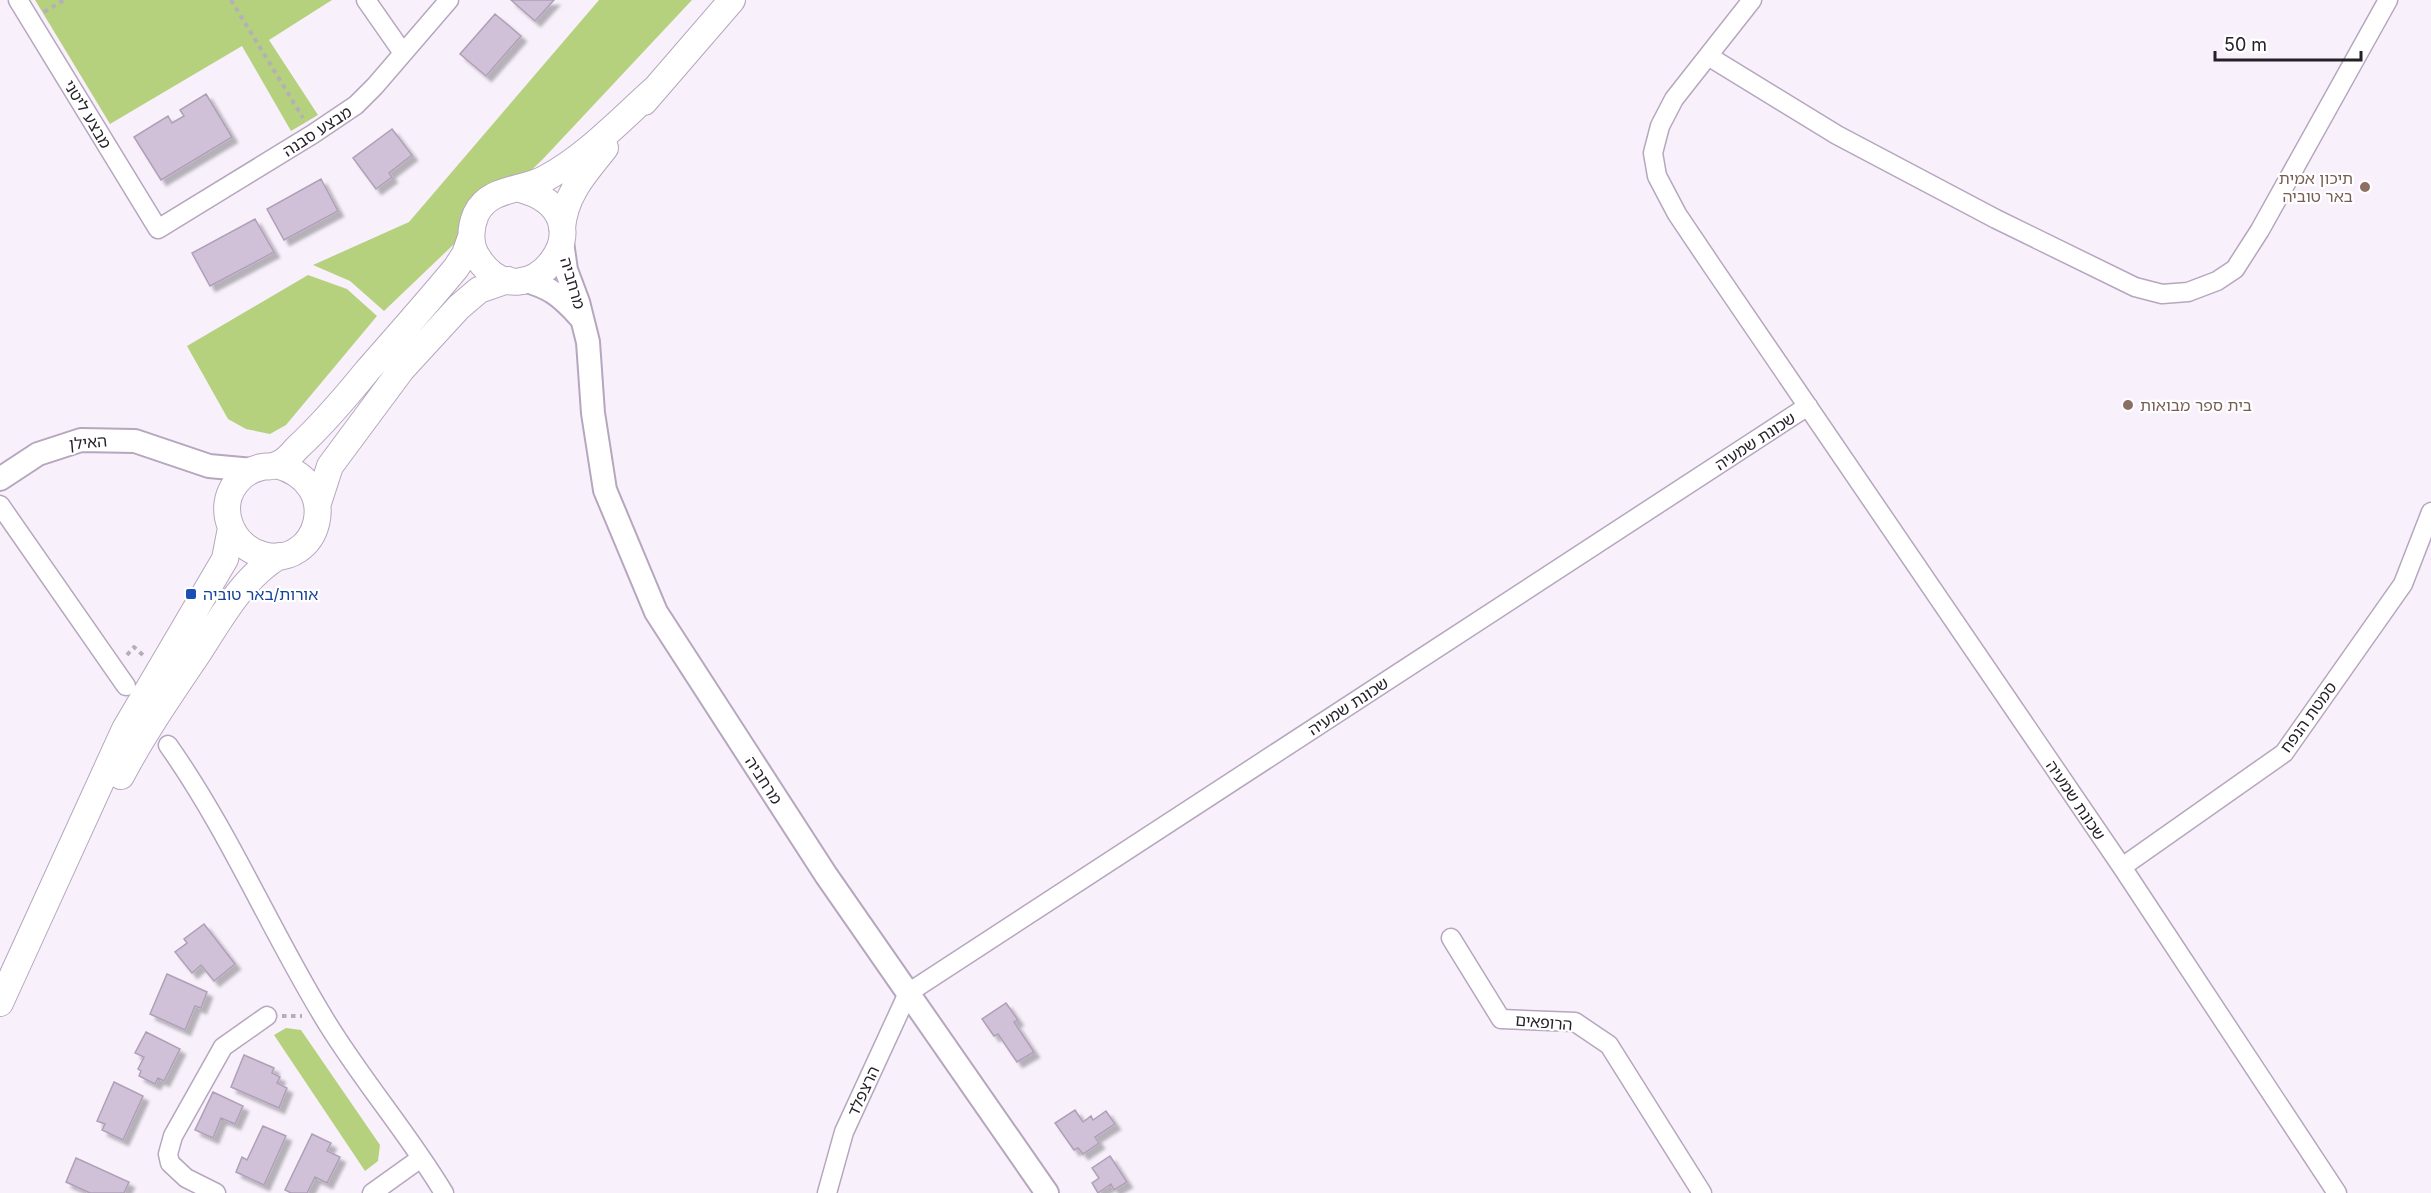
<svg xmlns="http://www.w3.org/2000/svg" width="2431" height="1193" font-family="Inter,'Noto Sans Hebrew',sans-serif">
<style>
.green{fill:#b5d17e}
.building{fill:#d0c0d8;stroke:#af9fb7;stroke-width:1.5;filter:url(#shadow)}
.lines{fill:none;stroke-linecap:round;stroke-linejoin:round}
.minor-casing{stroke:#b6a6be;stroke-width:21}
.tertiary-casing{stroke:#b6a6be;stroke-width:26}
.secondary-casing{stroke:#b6a6be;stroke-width:28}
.path{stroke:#b5afb9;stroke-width:4;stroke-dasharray:4.5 4.5;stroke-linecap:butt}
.minor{stroke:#fff;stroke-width:18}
.tertiary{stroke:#fff;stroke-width:22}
.secondary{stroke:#fff;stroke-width:26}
.education-dot{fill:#8d6e63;stroke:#fff;stroke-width:2}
.transit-dot{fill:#1a4fb4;stroke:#fff;stroke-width:2}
.labels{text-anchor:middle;stroke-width:4.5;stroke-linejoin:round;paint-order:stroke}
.street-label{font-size:16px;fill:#262029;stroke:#fff}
.education-label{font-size:16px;fill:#785e54;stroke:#fff;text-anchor:end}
.transit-label{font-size:16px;fill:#164399;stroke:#fff;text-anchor:start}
</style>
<defs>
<filter id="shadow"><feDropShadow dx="5.5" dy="5.5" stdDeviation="1.5" flood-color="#0004"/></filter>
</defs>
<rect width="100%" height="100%" fill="#f8f1fc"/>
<path class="green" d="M35,0h297l-63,40 49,75 -27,16 -49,-85 -132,78z
M599,0h93l-149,159 -159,152 -34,-30 -37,-16 96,-43z
M308,275l39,14 30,27 -91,109 -16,9 -24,-5 -18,-10 -41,-73z
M286,1028l15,2 79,115 -2,16 -13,10 -91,-136z"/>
<path class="building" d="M511,0h43l-19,21z
M495,14l26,22 -35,40 -26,-22z
M206,94l26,43 -71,43 -27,-43 34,-21 4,7 12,-7 -4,-6z
M392,129l20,26 -23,18 3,4 -16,12 -23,-31z
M321,179l17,32 -54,29 -17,-31z
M255,219l19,33 -64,34 -18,-33z
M204,924l31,40 -21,17 -13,-16 -9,8 -17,-21 12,-9 -3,-4z
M167,974l40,18 -6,16 -6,-2 -10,24 -35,-16z
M1006,1003l12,17 -4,2 20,30 -17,10 -19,-28 -4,2 -12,-17z
M146,1032l34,17 -16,32 -6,-3 -3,6 -16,-8 2,-5 -3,-2 6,-12 -9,-4z
M244,1055l30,13 -2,5 8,4 -3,6 10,5 -8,20 -48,-21z
M114,1082l29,14 -20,44 -21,-10 3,-6 -8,-3z
M213,1092l30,14 -8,18 -14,-6 -8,20 -18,-8z
M1075,1110l8,12 8,-6 2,4 13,-9 9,13 -20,13 4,6 -16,11 -5,-6 -4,2 -19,-27z
M263,1126l23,10 -22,49 -28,-13 6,-15 5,3z
M312,1134l19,9 -4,8 13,6 -13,26 -12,-6 -8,16h-16l-6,-3z
M1110,1156l17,26 -13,8 -3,-6 -13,9 -6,-10 7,-5 -7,-10z
M76,1158l53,24 -5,11h-34l-24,-11z"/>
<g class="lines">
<g class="minor-casing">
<path id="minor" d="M18,0l140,229 155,-95 43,-29 19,-19 74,-86
M366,0l37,53
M1752,0l-78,99 -14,27 -7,27 4,23 20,38 35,52 410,601 215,326
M1708,56l129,79 159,84 139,68 27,7 26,-2 29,-11 18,-12 25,-39 128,-230
M0,505l126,181
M168,745c60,85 100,180 153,268 37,63 86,118 123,180
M2122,867l162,-114 119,-169 28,-72
M1451,938l50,81 74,3 34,23 93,148
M216,1193l-30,-15 -16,-15 -2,-9 5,-18 50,-89 44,-31
M372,1193l49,-35
M827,1193l17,-61 64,-139 900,-587"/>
</g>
<g class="tertiary-casing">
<path id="tertiary" d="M562,242l4,28 12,32 10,40 5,71 12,77 51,122 170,263 221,318
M523,280c27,7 38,16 57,37
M0,479l38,-25 43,-14 54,1 74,25 44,4"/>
</g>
<g class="secondary-casing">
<path id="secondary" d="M644,102l88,-102
M520,189c97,26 4,142 -42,69 -9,-13 -8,-30 -2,-44 14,-28 46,-22 70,-36 41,-22 75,-59 110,-90
M562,228c3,-34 23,-55 43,-80
M276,465c70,18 42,105 -13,90 -31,-8 -47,-46 -27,-72 6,-8 16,-14 26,-16 4,-1 10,0 14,-2 7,-2 16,-11 21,-17 25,-23 48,-50 70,-77 30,-34 60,-68 89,-103l9,-14 6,-17
M318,503l12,-37 72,-97 57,-62 20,-17 29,-10
M121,776c22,-42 49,-81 76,-121 23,-35 45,-77 82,-99
M0,1003l125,-274 100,-170 6,-31"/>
</g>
<path class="path" d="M231,0l72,118
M44,12l20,-12
M127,655l7,-8 9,8
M282,1016h20"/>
<use href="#minor" class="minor"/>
<use href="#tertiary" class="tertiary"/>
<use href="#secondary" class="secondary"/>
</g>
<g class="education-dot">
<circle cx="2365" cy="187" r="6"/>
<circle cx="2128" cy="405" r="6"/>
</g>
<rect class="transit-dot" x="185" y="588" width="12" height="12" rx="3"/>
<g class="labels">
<g class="street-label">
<text transform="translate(88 114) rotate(59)" y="6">מבצע ליטני</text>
<text transform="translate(317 131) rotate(-33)" y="6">מבצע סבנה</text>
<text transform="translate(573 283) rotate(74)" y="6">מרחביה</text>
<text transform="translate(1755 441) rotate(-33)" y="6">שכונת שמעיה</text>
<text transform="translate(88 442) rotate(-5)" y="6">האילן</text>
<text transform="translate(1348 706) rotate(-33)" y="6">שכונת שמעיה</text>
<text transform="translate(2308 717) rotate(-54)" y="6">סמטת הנפח</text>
<text transform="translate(764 780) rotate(57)" y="6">מרחביה</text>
<text transform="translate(2076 800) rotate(56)" y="6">שכונת שמעיה</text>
<text transform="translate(1544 1022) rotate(5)" y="6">הרופאים</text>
<text transform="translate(863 1091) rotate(-65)" y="6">הרצפלד</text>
</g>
<g class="education-label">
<text x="2353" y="184">תיכון אמית<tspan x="2353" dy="18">באר טוביה</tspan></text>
<text x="2140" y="411" text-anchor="start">בית ספר מבואות</text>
</g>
<g class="transit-label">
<text x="203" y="600">אורות/באר טוביה</text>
</g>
</g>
<path d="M2215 51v9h146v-9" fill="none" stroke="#262029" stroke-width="3"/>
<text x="2224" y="51" font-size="18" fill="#262029" stroke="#ffffff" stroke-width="4.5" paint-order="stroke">50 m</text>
</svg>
